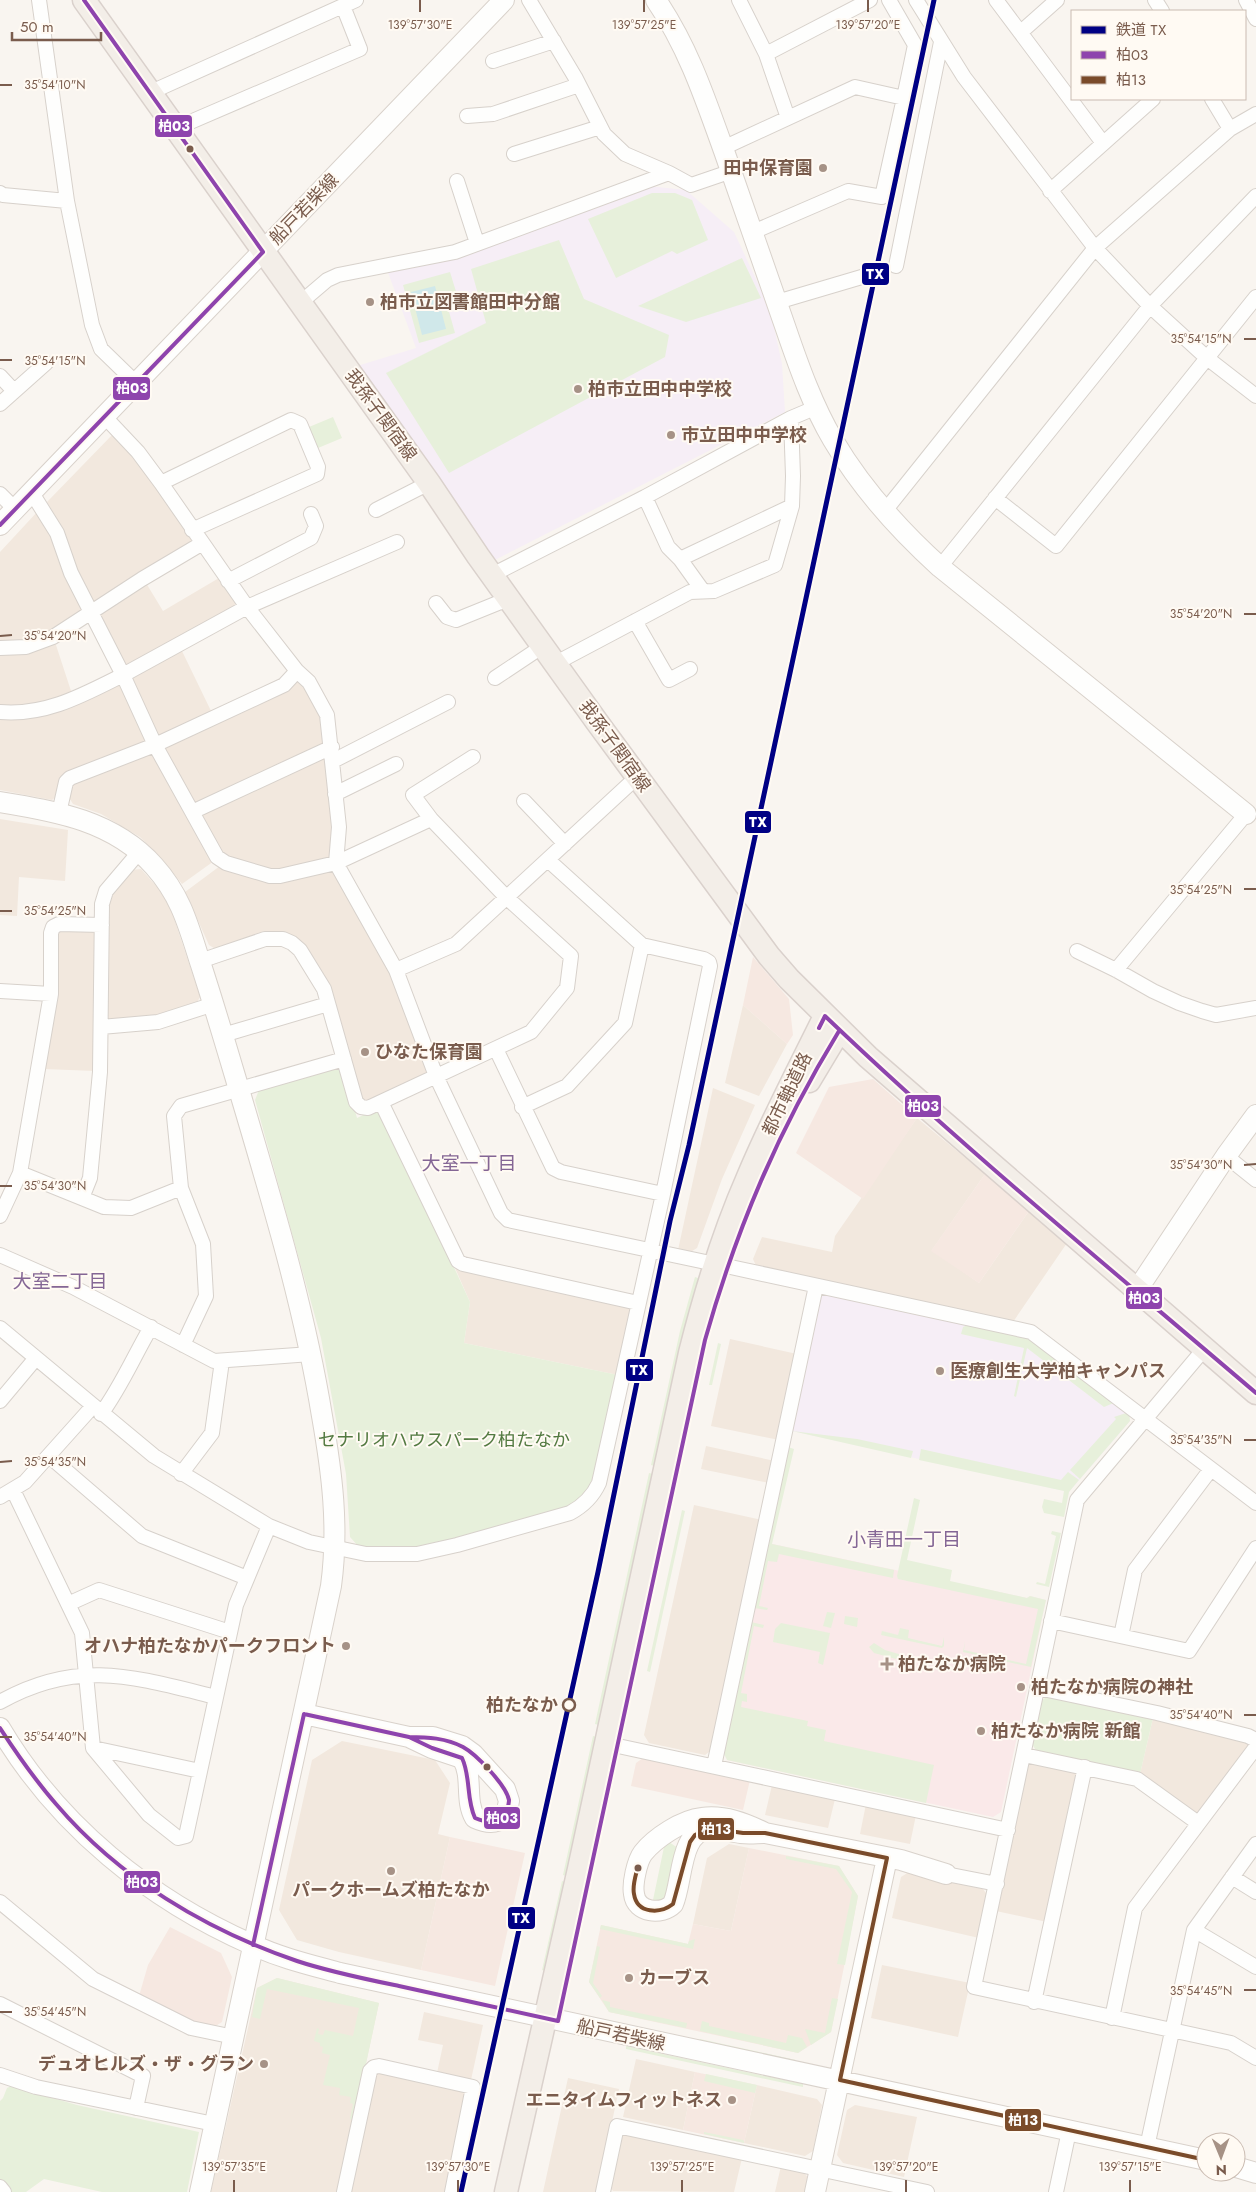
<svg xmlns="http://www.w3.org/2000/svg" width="1256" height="2192" font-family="Jost,'Noto Sans JP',sans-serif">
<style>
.residential{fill:#f2e8de}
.commercial{fill:#f6e8e1}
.education{fill:#f6eef6}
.medical{fill:#fae9e9}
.green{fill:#e7f0db}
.water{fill:#d0e8ea}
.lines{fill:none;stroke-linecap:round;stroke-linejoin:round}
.street-casing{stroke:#d7d1cb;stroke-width:16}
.secondary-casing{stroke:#d9d2cb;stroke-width:22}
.primary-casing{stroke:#dad1cc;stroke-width:25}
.street{stroke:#fefefd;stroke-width:14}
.secondary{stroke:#fefefd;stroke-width:20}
.primary{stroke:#f3eee8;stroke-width:22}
.bus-1-casing{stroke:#fffaf3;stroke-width:8}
.bus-2-casing{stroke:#fffaf3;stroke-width:8}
.bus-1{stroke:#8e44ad;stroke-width:4}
.bus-2{stroke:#7a4b2a;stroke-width:4}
.rail-1-casing{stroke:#fffaf3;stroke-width:9}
.rail-1{stroke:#000084;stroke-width:5}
.ticks{fill:none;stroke:#7a5c4d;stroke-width:2}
.bus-dot{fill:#7a5c4d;stroke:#fffaf3;stroke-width:2}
.poi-dot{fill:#a69286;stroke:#fffaf3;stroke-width:2}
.stop-dot{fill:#fffaf3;stroke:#7a5c4d;stroke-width:2.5}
.labels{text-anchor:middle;stroke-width:4;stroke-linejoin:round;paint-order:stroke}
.poi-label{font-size:18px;font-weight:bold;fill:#7a5c4d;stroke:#fffaf3;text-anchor:start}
.street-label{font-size:18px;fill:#7a5c4d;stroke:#fffaf3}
.park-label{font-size:18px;fill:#537a41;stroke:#fffaf3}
.stop-label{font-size:18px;font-weight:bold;fill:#7a5c4d;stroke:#fffaf3;text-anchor:end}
.neighbourhood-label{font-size:19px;fill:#846695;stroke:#fffaf3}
.ticks-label{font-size:12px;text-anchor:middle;fill:#7a5c4d;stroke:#fffaf3;stroke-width:4;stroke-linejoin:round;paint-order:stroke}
.line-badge{stroke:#fffaf3;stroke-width:2}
.badge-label{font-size:14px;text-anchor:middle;font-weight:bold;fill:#fff}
</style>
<rect width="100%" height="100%" fill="#f9f5f0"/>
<path class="residential" d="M113,434l42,51 37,53 -2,7 -93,58 -7,-2 -15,-30 -12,-42 -16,-27z
M38,511l15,23 30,72 -1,6 -29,19 -29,11h-24v-90z
M219,578l17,24 -1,5 -105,59 -6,-1 -24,-48 1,-6 45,-28 17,28z
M55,642l17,52 -21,8 -51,5v-55z
M181,649l31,64 -49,23 -8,-3 -24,-51 2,-6z
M299,680l5,4 18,31 2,30 -125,59 -7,-2 -28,-51 2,-6z
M117,684l6,2 24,52 -3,6 -75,30 -10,20 -7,6 -52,-10v-73l27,1 24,-4z
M149,753l6,2 59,106 -32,23 -19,-24 -23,-23 -39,-23 -28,-10 -5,-8 5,-14z
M322,756l6,3 7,70 -3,27 -4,5 -50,11 -52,-15 -5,-4 -20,-34 2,-7z
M0,819l68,11 -3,51 -46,-4 -2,39 -17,-1z
M220,866l7,2 101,3 7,2 60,105 33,92 -2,5 -58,27 -7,-2 -33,-114 -31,-45 -80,9 -8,-5 -24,-53z
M141,869l17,19 13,21 29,88 -5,9 -45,12 -41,5 -3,-4 1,-119 24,-30z
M59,929h34l4,4 -2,138 -51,-2 11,-136z
M743,1005l44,39 -28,52 -34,-13z
M713,1088l42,17 -33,74 -25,69 -8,5 -11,-3z
M917,1118l68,56 -53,76 47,33 50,-72 38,32 -54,79 -256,-54 -4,-9 9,-22 70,15 3,-16z
M455,1268l174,38 3,5 -14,64 -154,-32 6,-41z
M730,1339l67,15 -18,86 -68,-14z
M706,1446l69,15 -6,22 -68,-14z
M694,1505l68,15 -49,229 -8,6 -56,-12 -5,-8z
M1153,1718l96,24 2,5 -51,66 -5,1 -55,-40z
M342,1741l93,19 15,23 -12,51 12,3 -29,133 -82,-18 -42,-12 -18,-30 33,-150z
M1034,1762l41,9 2,5 -30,146 -51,-11 30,-144z
M772,1785l63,14 -7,29 -63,-13z
M866,1804l50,11 -6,29 -50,-10z
M729,1844l20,4 -18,83 -38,-7 14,-66z
M909,1872l74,17 5,7 -9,42 -87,-20 9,-41z
M882,1965l88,18 -12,54 -87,-19z
M277,1978l102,25 -41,189h-127l46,-204z
M424,2012l59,13 -12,55 -34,-7 6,-28 -25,-5z
M636,2059l59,13 -12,58 -60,-13z
M381,2071l83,18 3,5 -21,98h-98l26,-118z
M568,2078l51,11 -22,103h-54z
M757,2085l60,14 5,6 -9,46 -8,5 -61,-13z
M855,2105l62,12 -13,60 -61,-14 -6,-8 10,-45z
M628,2133l114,25 -8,34 -121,-1 -3,-5 10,-48z
M781,2166l22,5 6,8 -2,13h-32z"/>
<path class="commercial" d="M753,957l36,42 4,36 -6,9 -44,-39z
M873,1079l44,39 -54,81 -67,-46 33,-66z
M985,1174l44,37 -50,72 -48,-32z
M643,1758l107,22 -7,30 -112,-24 5,-23z
M450,1837l75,16 -30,133 -74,-16z
M749,1848l90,18 19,30 -27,136 -33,21 -189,-41 -20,-30 12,-57 87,19 5,-20 38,7z
M170,1927l51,26 11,24 -10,45 -8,5 -21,-4 -54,-27 9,-31z
M695,2072l62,13 -13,58 -61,-13z"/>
<path class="education" d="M648,186l38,4 48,42 36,77 12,55 3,48 -294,150 -134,-196 59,-18 -29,-78z
M825,1293l200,43 104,76 1,9 -61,71 -277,-61 29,-135z"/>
<path class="medical" d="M768,1543l259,55 3,-2 16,4 -45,212 -8,5 -266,-57 6,-54z"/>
<path class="green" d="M652,193h23l17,7 16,40 -31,14 -5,-3 -56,27 -28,-59z
M559,240l25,59 85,36 -4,22 -216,116 -63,-100 100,-50 -15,-54z
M742,258l19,40 -75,24 -48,-16z
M450,272l8,26 -12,3 9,32 -36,10 -16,-58z
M333,417l9,21 -24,10 -9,-21z
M338,1066l5,3 14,49 19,-9 6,2 88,191 -6,41 154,32 -20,95 -8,19 -20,18 -137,39 -42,4 -32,-3 -9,-10 -4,-63 -25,-136 -66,-238 4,-10z
M695,1277l3,1v4l-20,73 -24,111 -3,-1 29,-134z
M970,1324l55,12 8,4 83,62 -12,5 -77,-59 -11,49 -2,-1 10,-48 -63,-14 2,-7z
M718,1343l3,1 -9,41h-3z
M1129,1412l1,9 -50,58 -10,-9 46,-51 -2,-2z
M792,1431l65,8 56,12 -2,7z
M788,1447l6,2 -22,95 122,26 -1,8 -114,-24 -2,8 -9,-1 -9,45 9,2 -1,2 -13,-2z
M921,1449l140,31 7,-8 11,8 -10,12 -5,25 -20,-4 -2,-6 2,-8 18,4 2,-12 -145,-31z
M649,1473l4,1 -54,251 -4,-1z
M914,1498l6,2 -13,60 45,10 -2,11 77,17 3,-2 16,4 -15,67 -68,-15 2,-11 -1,9 62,14 12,-55 -140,-30 -1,-3z
M682,1510l3,1 -35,161 -3,-1z
M1052,1531l9,2 -12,54 -13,-3 1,-2 8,2 11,-48 -5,-2z
M827,1612l8,1 -4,15 -8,-2z
M845,1616l13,2 -1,9 -13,-3z
M751,1622l13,3 -1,3 -9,-2 -13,67 6,1v8l-5,-1 -1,6 67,14 -1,5 19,4 -2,11 110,24 -8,38 -199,-43 -4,-8z
M781,1623l49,10 -7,32 -5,-2 2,-11 -47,-10 2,-13z
M900,1628l9,2 -1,8 34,8 2,-9v9l-2,2 -61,-13 1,-4 16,4z
M874,1643l11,7 17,5 -6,4 -22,-6 -5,-6z
M1049,1695l104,23 -13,56 -103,-22 -5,-8 9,-43z
M593,1736l4,1 -31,139 -3,-1z
M669,1842l9,6 -7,41 -9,14 -9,-3 11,-53z
M786,1856l53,10 19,30 -13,69 -8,-1 15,-72 -16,-23 -50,-10z
M562,1881l3,1 -20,89 -3,-1z
M601,1925l87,19 1,-3 6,-2 -2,10 -93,-20z
M597,1946l3,1 -7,36 9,13 -2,2 -11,-16z
M277,1978l102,25 -25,117 -4,-1 3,-15 -3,-1 1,-6 -12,-2 1,-7 -17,-3 7,-30 -8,-2 1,-6 -3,-1v-3l-6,-2 3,-13 2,1 -1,5 5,1 2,-5 28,6 6,-28 -92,-19 -7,30 -8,-2 5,-29z
M832,1998l6,1 -7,33 -20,13 -6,-16 20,4z
M602,2000l8,2v5l77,16 -1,5 -77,-16z
M702,2021l7,2v3l77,17 2,-8 14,3 5,9 -9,6 -98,-22z
M700,2039l96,21v3l-97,-21z
M626,2046l177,38v3l-177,-38z
M706,2074l51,11 -2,8 -51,-12z
M11,2086l66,19 122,27 -12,60h-85l-58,-13 -18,13h-15l-11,-12v-79l3,-3 4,-10z
M704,2132l39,8 1,1v2l-40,-9z"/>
<path class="water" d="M435,286l11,43 -24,6 -11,-43z"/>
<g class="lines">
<g class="street-casing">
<path id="street" d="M39,0l28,201 25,124 9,24 35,34
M529,0l46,77 29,57 21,20 44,19 22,12 41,-14
M739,0l27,54 104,-54
M916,0l48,77 131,171 55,58 57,52 49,38
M996,0l107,143
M1155,0l7,11
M1246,0l10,19
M1021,32l36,-32
M766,54l22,64
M493,61l61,-20
M149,93l207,-93
M1212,99l18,30
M467,116l26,-2 86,-29
M174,129l186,-80 -17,-43
M723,148l132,-61 49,11 11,-53 -26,-45
M514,154l86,-27
M457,181l20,62
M1050,191l103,-92
M0,193l3,2 64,6
M753,232l95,-41 34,6 22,-99
M896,266l45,-224
M777,302l88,-26
M300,303l27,-23 11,-5 117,-23 214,-79
M0,376l14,15
M0,404l46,-41
M104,416l34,36 23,31 86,124 50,64 12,11 18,33 12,112 -3,36 60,107 40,106 65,137 7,7 207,44
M161,483l130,-63 9,4 18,43 -1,7 -125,56
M0,494l15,15
M645,497l23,50 12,12 23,32
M995,498l61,48 200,-249
M376,510l53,-27
M884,512l211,-264 135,-119 26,-15
M680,559l112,-53
M940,567l210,-261 106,-110
M492,575l153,-78 146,-79 26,-11
M228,581l83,-43 5,-12 -5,-12
M436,603l11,14 9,3 42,-17 12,-3
M635,621l34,59 21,-11
M0,648l26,-1 27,-10 89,-58 59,-35
M556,663l134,-71 24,-1 61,-26 17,-59 1,-30 -2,-58
M495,678l48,-32
M0,712c46,4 83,-17 123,-37l-52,-102 -14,-40 -25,-40
M333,761l115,-59
M335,794l61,-30
M524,801l41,43
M192,812l140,-65
M59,813l7,-31 4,-4 85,-33 129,-60 13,-14
M431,819l-18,-24 60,-38
M1077,951l39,19 37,21 26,12 23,8 14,4 40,-7
M200,961l65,-22h18l9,4 8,7 24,39 32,113 5,5 7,1 163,-76 36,-44 4,-32 -65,-59 -75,-78 -95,44 -56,13h-10l-44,-13 -9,-6 -62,-112 -32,-70 124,-68 150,-65
M396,970l60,-26 181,-167
M1116,970l130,-156
M0,991l51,3
M101,1027l57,-5 56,-18
M223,1035l105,-31
M496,1049l57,119 8,4 102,22
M381,1102l77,159 5,3 175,39
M522,1107l45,-21 58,-63 17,-78
M1226,1156l30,24
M20,1173l84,34 27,1 50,-20
M82,1198l8,-20 10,-106 2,-168 4,-13 34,-40
M0,1216l20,-43 31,-179v-61l2,-6 6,-3 43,1
M0,1255l73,32 141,74 97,-7
M726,1266l305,66 225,171
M0,1328l154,128 115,70 40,16 57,12h51l40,-9 113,-32c13,-7 23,-17 29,-30l64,-289 47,-228 -1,-4 -5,-3 -62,-14 -94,-85
M183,1345l23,-49 -3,-52 -22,-56 -7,-72 7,-10 163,-47
M1205,1348l-128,152 -103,487 257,56 25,15
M0,1401l36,-43
M101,1414c20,-27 33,-58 50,-87
M49,1456l93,80 105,42
M181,1474l31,-41 10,-72
M13,1490l69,143 11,115 56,67 29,23 8,-2 50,-231 33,-79
M0,1497l25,-15 68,-76
M68,1604l31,-14 131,42
M1051,1621l138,30 67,-103
M1121,1636l14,-66 76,-101
M1038,1688l119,25 91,23 8,4
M0,1702c78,-44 135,-25 216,-5
M618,1746l390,84
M93,1748l107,23
M1024,1755l113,24 61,44
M714,1766l102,-480
M946,1874l51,10
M1232,1877l24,15
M0,1902l93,77 98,49 43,9
M1194,1930l62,37
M1034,2002l51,-235
M0,2004l143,72 -7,32
M1112,2018l23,-110 121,-161
M0,2075l36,12 178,37
M1147,2147l47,-217 62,-86
M0,2187l4,5
M344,2192l26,-121 4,-4 5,-1 94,21 -21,105
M603,2192l14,-66 310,66
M1056,2192l13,-61"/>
</g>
<g class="secondary-casing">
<path id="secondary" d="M656,0c32,47 49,98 68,151 21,59 41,119 62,178 13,38 27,77 47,111 29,49 65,89 107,127l306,247
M0,525l504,-525
M0,802c56,9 114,19 154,64 28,31 35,62 47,99 12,37 23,74 34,111 33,112 68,224 87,340 10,57 17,111 9,170l-131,606
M1137,1290l89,-134 30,-41
M304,1714l105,23h24l29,9 11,8 32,35 4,12 -3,14c-9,10 -20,8 -31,3 -11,-19 -1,-41 -13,-60l-30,-10 -23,-11
M0,1728c58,98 150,172 253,217 28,13 58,20 87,28l866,187
M765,1833c-8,0 -16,1 -24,0 -10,-1 -20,-5 -31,-4 -31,1 -27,53 -37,75 -11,11 -37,9 -39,-10 -2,-10 3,-33 9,-41 12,-15 39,-33 59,-35 22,-3 43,5 63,15l136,27 45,14
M1236,2167l20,6
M815,2192l72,-334"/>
</g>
<g class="primary-casing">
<path id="primary" d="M84,0l345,483 49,73 119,166 172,234 20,23 79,78 388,336
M809,1081l30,-50
M506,2192l73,-323 111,-516c15,-60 33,-119 58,-176 23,-55 51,-108 77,-161"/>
</g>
<use href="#street" class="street"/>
<use href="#secondary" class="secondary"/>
<use href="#primary" class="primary"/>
<g class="bus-1-casing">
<path id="bus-1" d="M84,0l179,252
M0,525l263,-273
M819,1028l6,-12c138,132 286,253 431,377
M304,1714l105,23
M0,1728c17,26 35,52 56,76 63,74 150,126 241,157 33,11 68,18 102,25 53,12 106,23 159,35l147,-681c32,-113 73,-209 134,-309
M409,1737c18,0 37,1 54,10 13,7 43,38 46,53 0,4 -2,10 -3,15 -10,9 -19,8 -31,3 -9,-19 -4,-41 -13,-60l-30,-10z
M253,1945l51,-231"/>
</g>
<g class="bus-2-casing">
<path id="bus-2" d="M638,1866c-2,9 -6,19 -4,28 3,20 26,20 39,10l17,-62 5,-7 14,-7 34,5h22l122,25
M840,2080l366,80
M840,2080l47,-222"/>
</g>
<use href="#bus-1" class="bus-1"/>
<use href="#bus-2" class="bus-2"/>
<g class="rail-1-casing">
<path id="rail-1" d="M461,2192l137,-620 72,-351 19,-76 245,-1145"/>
</g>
<use href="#rail-1" class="rail-1"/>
</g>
<path class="ticks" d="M420,0v12M644,0v12M868,0v12M0,85h12M1244,339h12M0,360h12M1244,614h12M0,636l12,-1M1244,889h12M0,911h12M1244,1165l12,-1M0,1186h12M1244,1440h12M0,1462l12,-1M1244,1715h12M0,1737h12M1244,1990h12M0,2012h12M234,2180v12M458,2180v12M682,2180v12M906,2180v12M1130,2180v12"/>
<g class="bus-dot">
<circle cx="190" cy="149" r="4.5"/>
<circle cx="487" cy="1767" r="4.5"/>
<circle cx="638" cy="1868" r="4.5"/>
</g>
<g class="poi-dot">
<circle cx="823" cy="168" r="5"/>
<circle cx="370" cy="302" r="5"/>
<circle cx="578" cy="389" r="5"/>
<circle cx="671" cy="435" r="5"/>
<circle cx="365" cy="1052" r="5"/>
<circle cx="940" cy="1371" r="5"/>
<circle cx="346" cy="1646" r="5"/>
<path d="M884.5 1656.5h5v5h5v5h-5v5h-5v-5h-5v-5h5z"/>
<circle cx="1021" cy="1687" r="5"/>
<circle cx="981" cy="1731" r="5"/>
<circle cx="391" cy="1871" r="5"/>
<circle cx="629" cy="1978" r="5"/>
<circle cx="264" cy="2064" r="5"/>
<circle cx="732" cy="2100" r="5"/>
</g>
<circle class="stop-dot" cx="569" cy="1705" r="6"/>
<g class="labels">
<g class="poi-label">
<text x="813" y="174" text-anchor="end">田中保育園</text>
<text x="380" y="308">柏市立図書館田中分館</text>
<text x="588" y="395">柏市立田中中学校</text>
<text x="681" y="441">市立田中中学校</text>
<text x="375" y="1058">ひなた保育園</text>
<text x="950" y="1377">医療創生大学柏キャンパス</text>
<text x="336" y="1652" text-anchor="end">オハナ柏たなかパークフロント</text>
<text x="898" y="1670">柏たなか病院</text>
<text x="1031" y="1693">柏たなか病院の神社</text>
<text x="991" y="1737">柏たなか病院 新館</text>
<text x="391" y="1896" text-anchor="middle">パークホームズ柏たなか</text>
<text x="639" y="1984">カーブス</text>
<text x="254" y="2070" text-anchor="end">デュオヒルズ・ザ・グラン</text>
<text x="722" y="2106" text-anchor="end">エニタイムフィットネス</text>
</g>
<g class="street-label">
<text transform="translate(304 209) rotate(-46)" y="6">船戸若柴線</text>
<text transform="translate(381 415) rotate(54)" y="6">我孫子関宿線</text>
<text transform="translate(615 746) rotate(54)" y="6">我孫子関宿線</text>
<text transform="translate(787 1094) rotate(-64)" y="6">都市軸道路</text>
<text transform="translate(621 2035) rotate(12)" y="6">船戸若柴線</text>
</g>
<g class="park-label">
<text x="444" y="1446">セナリオハウスパーク柏たなか</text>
</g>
<g class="stop-label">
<text x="558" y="1711">柏たなか</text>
</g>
<g class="neighbourhood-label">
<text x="469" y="1170">大室一丁目</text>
<text x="60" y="1288">大室二丁目</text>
<text x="904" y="1546">小青田一丁目</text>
</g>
</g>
<g class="ticks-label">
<text x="420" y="29">139°57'30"E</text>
<text x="644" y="29">139°57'25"E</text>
<text x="868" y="29">139°57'20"E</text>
<text x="55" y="89">35°54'10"N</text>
<text x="1201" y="343">35°54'15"N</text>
<text x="55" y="365">35°54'15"N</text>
<text x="1201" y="618">35°54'20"N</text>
<text x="55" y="640">35°54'20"N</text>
<text x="1201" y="894">35°54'25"N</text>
<text x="55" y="915">35°54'25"N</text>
<text x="1201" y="1169">35°54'30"N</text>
<text x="55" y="1190">35°54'30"N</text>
<text x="1201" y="1444">35°54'35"N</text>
<text x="55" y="1466">35°54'35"N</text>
<text x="1201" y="1719">35°54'40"N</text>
<text x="55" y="1741">35°54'40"N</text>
<text x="1201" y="1995">35°54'45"N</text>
<text x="55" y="2016">35°54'45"N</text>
<text x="234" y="2171">139°57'35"E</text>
<text x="458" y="2171">139°57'30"E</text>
<text x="682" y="2171">139°57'25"E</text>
<text x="906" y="2171">139°57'20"E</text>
<text x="1130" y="2171">139°57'15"E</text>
</g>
<g class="line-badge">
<rect x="154" y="114" width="39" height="24" rx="5" fill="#8e44ad"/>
<rect x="861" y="262" width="29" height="24" rx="5" fill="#000084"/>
<rect x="112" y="376" width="39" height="25" rx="5" fill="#8e44ad"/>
<rect x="744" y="810" width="28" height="24" rx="5" fill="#000084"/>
<rect x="904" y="1094" width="38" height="24" rx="5" fill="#8e44ad"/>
<rect x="1125" y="1286" width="38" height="24" rx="5" fill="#8e44ad"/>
<rect x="625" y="1358" width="29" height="24" rx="5" fill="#000084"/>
<rect x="483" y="1806" width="38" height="24" rx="5" fill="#8e44ad"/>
<rect x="697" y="1817" width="38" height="24" rx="5" fill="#7a4b2a"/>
<rect x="123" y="1870" width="38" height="24" rx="5" fill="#8e44ad"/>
<rect x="507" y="1906" width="29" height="24" rx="5" fill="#000084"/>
<rect x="1004" y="2108" width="38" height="24" rx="5" fill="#7a4b2a"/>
</g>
<g class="badge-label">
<text x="174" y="131">柏03</text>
<text x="875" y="279">TX</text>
<text x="132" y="393">柏03</text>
<text x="758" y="827">TX</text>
<text x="923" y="1111">柏03</text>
<text x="1144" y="1303">柏03</text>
<text x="639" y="1375">TX</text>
<text x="502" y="1823">柏03</text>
<text x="716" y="1834">柏13</text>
<text x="142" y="1887">柏03</text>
<text x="521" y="1923">TX</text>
<text x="1023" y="2125">柏13</text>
</g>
<rect x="1071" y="10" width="175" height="90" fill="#fffaf3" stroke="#cabbb1"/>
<rect x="1081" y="26" width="25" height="8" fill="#000084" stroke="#cabbb1"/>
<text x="1116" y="35" font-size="15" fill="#7a5c4d">鉄道 TX</text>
<rect x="1081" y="51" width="25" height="8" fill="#8e44ad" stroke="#cabbb1"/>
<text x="1116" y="60" font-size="15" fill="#7a5c4d">柏03</text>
<rect x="1081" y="76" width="25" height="8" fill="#7a4b2a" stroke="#cabbb1"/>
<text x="1116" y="85" font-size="15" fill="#7a5c4d">柏13</text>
<g transform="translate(1221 2157) rotate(179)"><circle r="24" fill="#fffaf3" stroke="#cabbb1"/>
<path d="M0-4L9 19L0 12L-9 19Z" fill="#a69286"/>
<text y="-8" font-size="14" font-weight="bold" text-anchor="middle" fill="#7a5c4d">N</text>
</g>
<path d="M12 32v8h89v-8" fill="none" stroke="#7a5c4d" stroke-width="2.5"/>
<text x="20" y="32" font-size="15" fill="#7a5c4d" stroke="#fffaf3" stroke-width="4" paint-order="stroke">50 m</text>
</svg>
